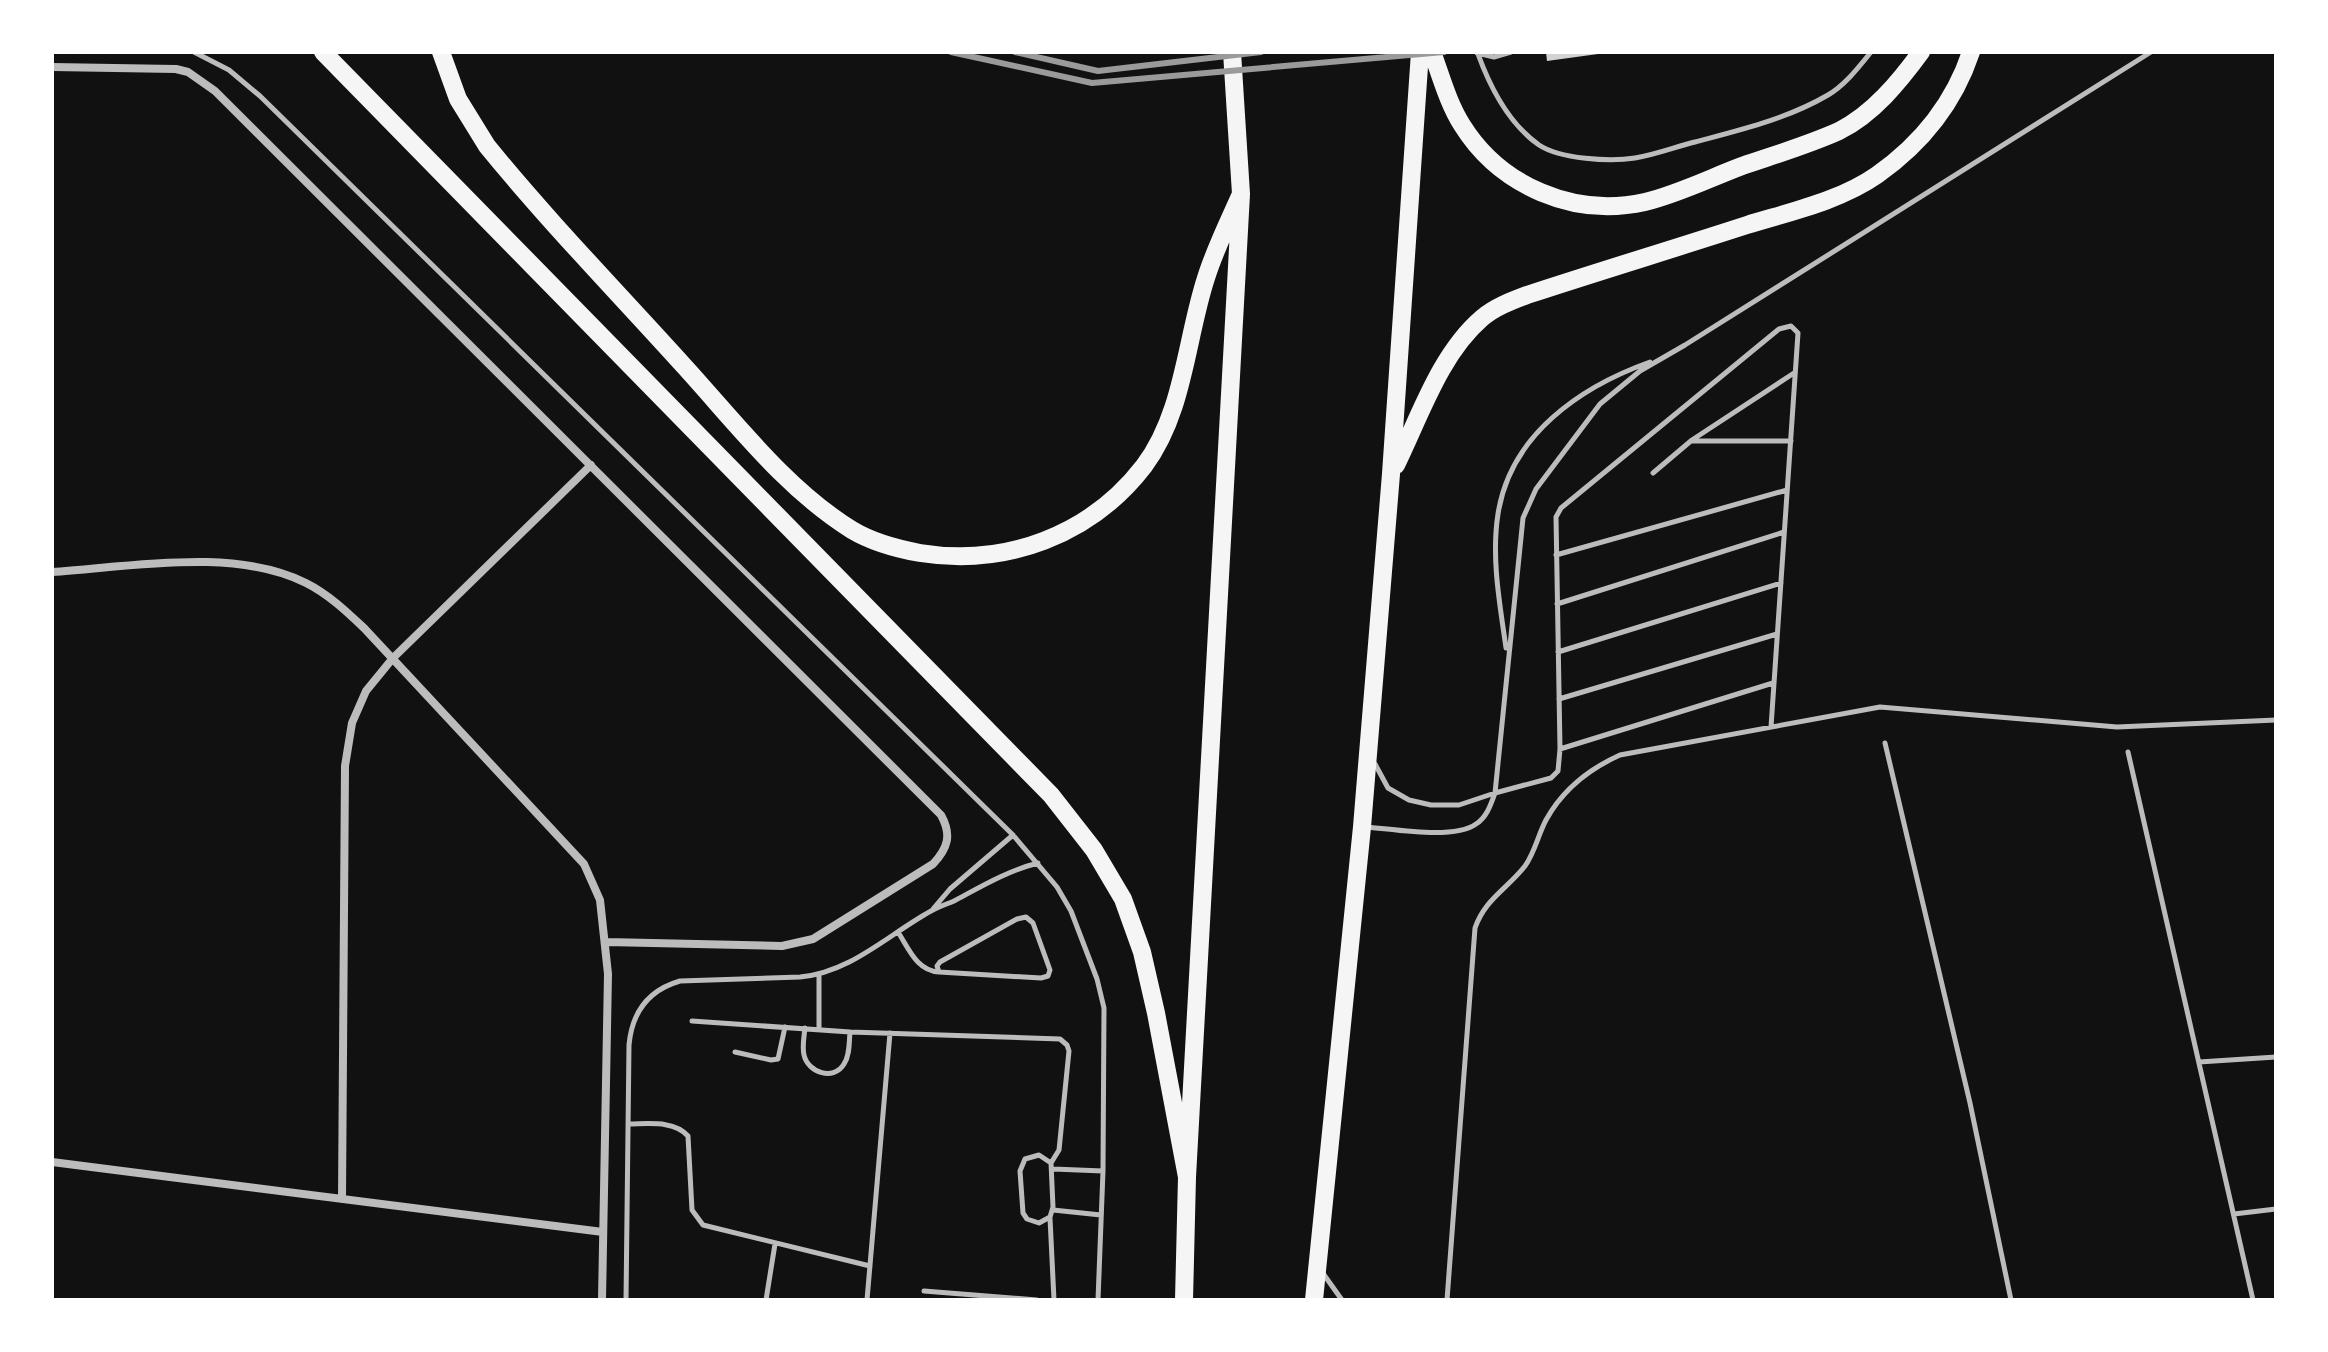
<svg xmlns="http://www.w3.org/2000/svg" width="2328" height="1352" font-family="'Space Grotesk',sans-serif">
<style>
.building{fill:#d3d3d3}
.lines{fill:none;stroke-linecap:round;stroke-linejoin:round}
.service{stroke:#bcbcbc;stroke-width:5}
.minor{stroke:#bcbcbc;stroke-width:8}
.motorway{stroke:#f5f5f5;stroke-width:18}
.rail{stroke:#9a9a9a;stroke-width:6}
</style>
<rect width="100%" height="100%" fill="#111"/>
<path class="building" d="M1546,52h52v2l-51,7z"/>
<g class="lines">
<path class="service" d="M194,52l35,18 31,26 753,739 44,52 14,24 26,68 7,29 -1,163 -5,129
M1477,53l17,4 17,-5
M1478,54c12,33 31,70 61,91 21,14 71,17 96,13 20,-3 40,-11 60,-16 45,-12 92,-23 133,-47 17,-10 30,-27 43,-43
M1693,441h98
M1653,473l39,-33 102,-67
M1556,555l231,-65
M1557,604l227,-72
M1506,648c-6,-43 -15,-90 -8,-134 12,-79 82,-127 152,-152
M1558,652l223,-69
M1559,699l218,-65
M1885,743l85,360 41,197
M1560,749l213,-66
M2128,752l125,548
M1375,764l13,24 21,12 22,5h28l36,-12 56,-15 7,-7 2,-22 -4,-232 5,-9 218,-179 12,-3 7,7 -27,394
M1366,827c27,2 88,13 110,-3 11,-7 15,-20 19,-31l28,-275 13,-29 64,-85 40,-33 45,-26 466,-293
M933,909l17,-20 63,-54
M898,932c11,17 19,39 41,40l102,6 7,-2 2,-6 -17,-47 -7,-6 -9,2 -77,43 -3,4 2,6
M692,1021l158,11 210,7 7,6 2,6 -10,99 -8,13
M805,1028c-1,9 -3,19 -1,27 4,18 30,26 40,9 6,-9 5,-22 6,-32
M819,1029v-55
M735,1052l36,8 7,-1 7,-32
M2199,1062l77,-5
M628,1124c20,0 46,-4 60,12l4,74 11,15 167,41
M1039,1155l12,8 2,44 -3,10 -11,6 -12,-4 -4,-6 -3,-42 5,-12z
M1053,1169l50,2
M1053,1210l48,5
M2234,1214l42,-5
M1050,1218l4,82
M1322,1272l20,28
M924,1291l113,9
M626,1300l3,-255c3,-33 20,-55 51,-64l120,-4c50,-4 89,-43 131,-66 7,-4 16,-7 23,-10 28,-15 53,-30 84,-38
M766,1300l9,-56
M867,1300l23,-267
M1447,1300l28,-372c10,-29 32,-39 50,-62 10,-14 13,-31 21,-46 17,-31 43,-51 74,-65l260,-48 237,20 159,-7"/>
<path class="minor" d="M52,67l124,2 12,3 27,19 726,724c11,20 7,33 -8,49l-120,75 -31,7 -175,-4
M52,572c78,-5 183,-25 254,11 22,11 40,28 58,45l220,236 16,36 8,74 -6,326
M52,1162l551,70
M342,1199l3,-433 7,-43 14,-32 27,-33 198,-193"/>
<path class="motorway" d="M323,52l728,743 43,55 29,49 19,53 14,61 31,164
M441,52l17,47 29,47c62,76 131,147 197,220 52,57 102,123 168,164 20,12 46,19 68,23 86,14 171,-18 224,-87 40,-53 42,-127 62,-188 9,-29 23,-57 35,-84
M1432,52c9,24 16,51 30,73 38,61 112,93 183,77 33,-8 65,-24 97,-36 32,-11 66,-21 97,-35 34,-17 60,-49 82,-79
M1396,465c24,-49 44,-111 86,-147 13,-11 29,-17 45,-23 73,-24 146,-46 220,-70 42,-13 93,-24 130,-50 44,-31 77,-72 94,-123
M1184,1300l3,-123 54,-983 -9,-142
M1314,1300l48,-473 29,-353 29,-422"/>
<path class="rail" d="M951,52l141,31 352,-31
M1015,52l83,19 163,-19"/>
</g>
<rect width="2328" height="1352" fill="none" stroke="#ffffff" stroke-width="108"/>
</svg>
